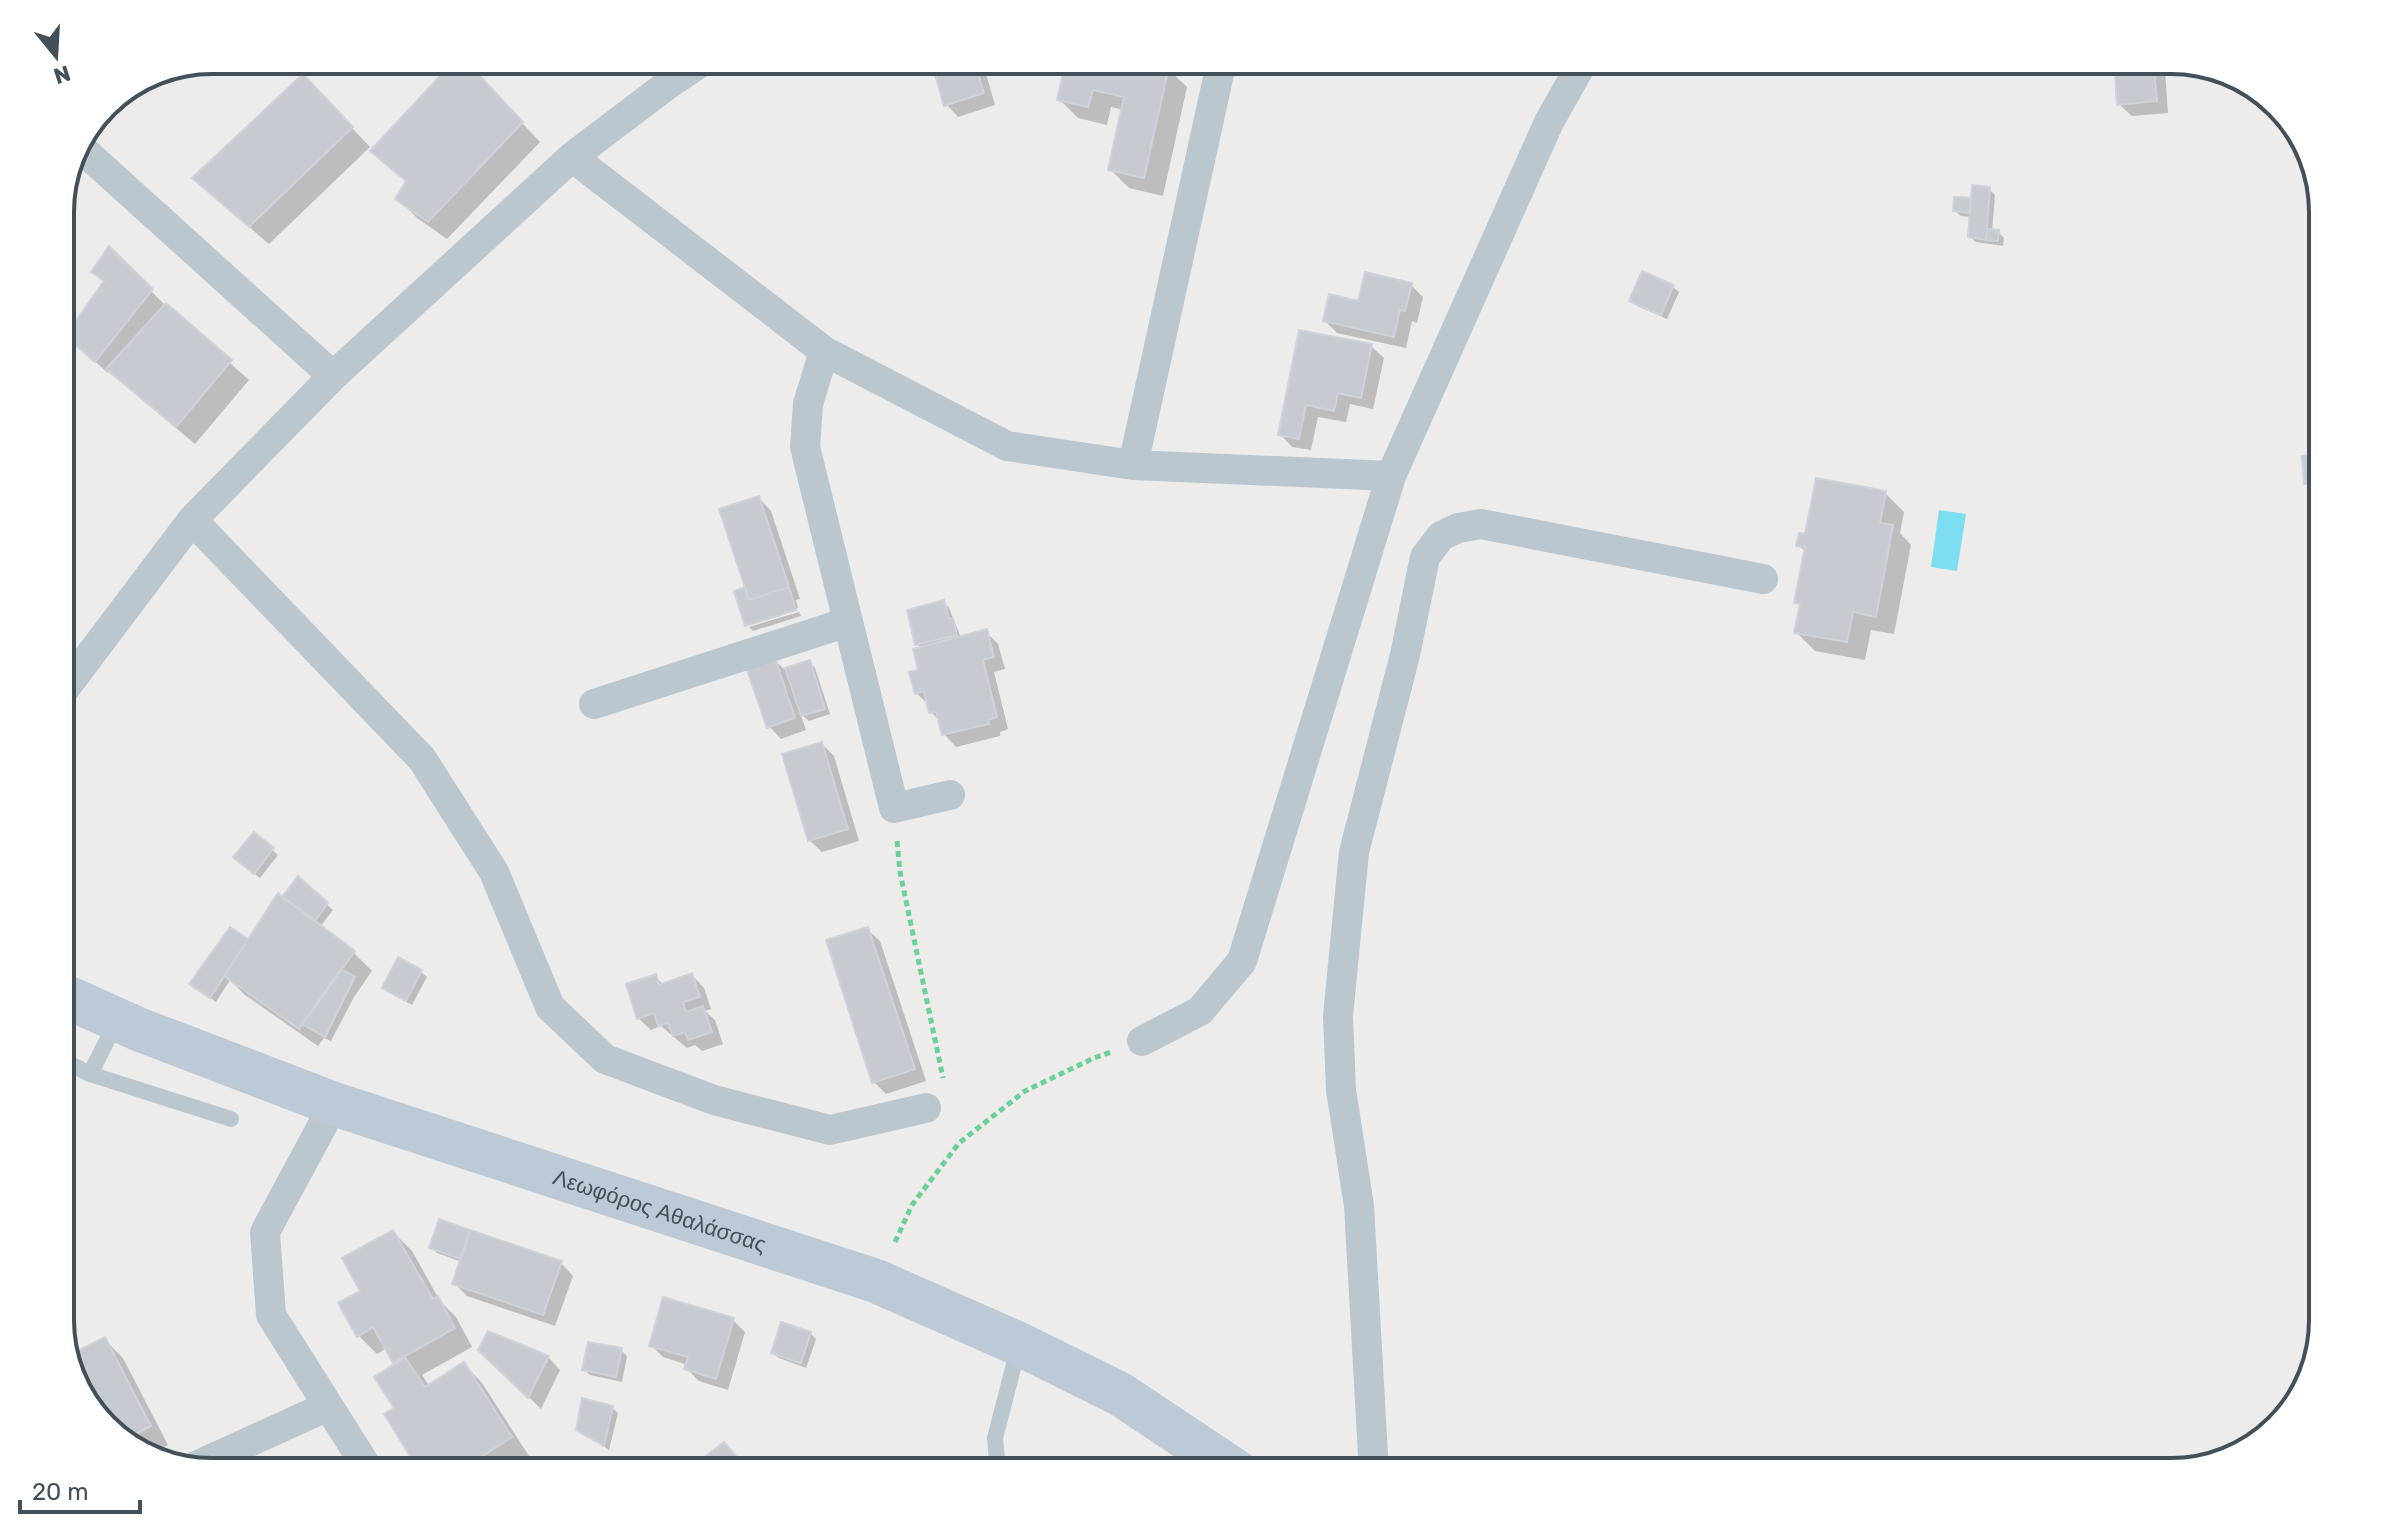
<svg xmlns="http://www.w3.org/2000/svg" width="2383" height="1532" font-family="Rubik,sans-serif">
<style>
.water{fill:#7edef1}
.shadow{fill:#0003}
.building{fill:#c7cad1;stroke:#cfd2d8;stroke-width:2}
.lines{fill:none;stroke-linecap:round;stroke-linejoin:round}
.path{stroke:#6ad19a;stroke-width:5;stroke-dasharray:6 4;stroke-linecap:butt}
.lane{stroke:#bbc7cf;stroke-width:16}
.street{stroke:#bbc7cf;stroke-width:30}
.secondary{stroke:#bccad7;stroke-width:44}
.labels{text-anchor:middle;stroke-width:6;stroke-linejoin:round;paint-order:stroke}
.street-label{font-size:22px;fill:#43505a;stroke:#fff}
.rim{fill:none;stroke:#43505a;stroke-width:4}
</style>
<rect width="100%" height="100%" fill="#eeebeb"/>
<path class="water" d="M1939,510l27,4 -9,57 -26,-4z"/>
<path class="shadow" d="M458,60h5l77,82 -93,97 -30,-21 -19,-19 9,-16 -34,-32z
M933,60h49l13,45 -37,12 -12,-13z
M1068,60h60l40,9 19,18 -24,109 -34,-8 -18,-18 13,-60 -13,-3 -4,18 -29,-7 -18,-18z
M1318,60h54l-2,12z
M2116,60h40l9,9 3,44 -36,3 -13,-12z
M321,95l49,52 -101,97 -56,-48z
M1989,189l6,6 -3,37h6l6,6 -1,8 -27,-4 -6,-5 2,-20 -11,-1 -6,-5z
M109,249l55,55 85,76 -54,64 -67,-56 -18,-18 -2,3 -41,-37 38,-53 -12,-11z
M1411,285l12,12 -6,26 -5,-2 -6,27 -69,-15 -12,-12 35,-18z
M1673,287l6,5 -12,27 -30,-13 -6,-6z
M1301,332l70,14 13,12 -11,51 -23,-5 -4,18 -28,-5 -7,33 -19,-3 -12,-13z
M2323,455v33l-11,1 -6,-6z
M1885,493l19,19 -4,21 11,12 -17,89 -23,-4 -6,30 -50,-9 -19,-19 5,-25 -5,-5 10,-50 -8,-7 9,-8z
M759,498l12,13 29,88 -4,1 2,8 -50,15v3l-12,-34 11,-4z
M944,602l5,6 12,30 25,-6 12,12 7,25 -11,3 14,57 -8,3v4l-44,11 -12,-13 -3,-12 -10,-10 -2,-7 -13,-12 5,-22 1,-23 -5,-4z
M799,612l2,4 -48,15 -4,-4z
M774,660l11,10 24,-8 6,6 15,46 -21,7 -9,-8 6,17 -25,9 -12,-13z
M822,744l12,12 25,85 -37,11 -13,-12z
M254,834l24,21 -18,23 -19,-15z
M298,879l35,31 -13,17 33,25 19,19 -18,26 -23,44 -7,-3 -6,8 -73,-51 -15,-15 -14,22 -18,-13 33,-59 18,12z
M867,929l13,12 46,140 -40,13 -12,-12z
M399,960l22,12 6,5 -15,28 -22,-12 -6,-6z
M692,975l12,13 7,21 -6,2 10,9 8,24 -21,7 -7,-6 -8,3 -26,-22 -10,4 -13,-12 17,-41 9,8z
M60,1201l10,20 -10,5z
M393,1232l19,19 28,50 16,16 16,30 -50,28 7,11 35,-22 18,19 47,73 -24,16h-82l-27,-64v-43l-9,-17 -10,6 -19,-19 5,-43z
M431,1247l130,16 12,13 -18,50 -88,-30 -12,-12 7,-22 -25,-9z
M733,1320l12,12 -17,58 -29,-9 -12,-12 1,-4 -25,-8 -12,-12z
M810,1333l6,6 -10,29 -27,-10 -6,-5z
M104,1339l19,19 45,87 -17,9 -23,-7 -47,-51 -12,-38z
M621,1350l6,6 -5,26 -32,-7 -6,-5z
M548,1357l12,13 -19,39 -48,-47z
M612,1408l6,5 -9,37 -31,-21z"/>
<path class="building" d="M455,60h10l58,62 -95,100 -33,-23 11,-18 -36,-30z
M931,60h43l10,33 -40,13z
M1066,60h71l32,7 -25,111 -36,-8 16,-73 -31,-7 -5,17 -31,-7z
M2114,60h39l4,41 -40,4z
M303,74l50,53 -104,100 -57,-49z
M1972,185l18,2 -4,53 -18,-3z
M1954,197l17,1 -1,15 -17,-2z
M1987,229l12,1 -1,11 -12,-1z
M109,246l44,43 -58,73 -30,-26 39,-55 -13,-9z
M1642,271l32,14 -13,30 -32,-14z
M1365,272l47,11 -7,28 -5,-1 -6,27 -71,-16 6,-27 29,7z
M166,303l66,57 -56,67 -70,-58z
M1299,330l73,14 -11,54 -23,-5 -4,18 -28,-6 -7,34 -21,-4z
M2323,453v30l-19,1 -2,-28z
M1816,478l70,13 -6,32 13,2 -17,92 -23,-5 -6,30 -53,-9 6,-29 -6,-1 11,-56 -9,-1 3,-13 6,1z
M759,496l30,91 -40,13 -30,-91z
M745,587l4,13 40,-13 7,23 -51,16 -11,-35z
M944,600l5,19 4,-1 4,17 -42,10 -8,-35z
M987,629l7,28 -11,3 14,57 -9,3 1,4 -47,11 -6,-23 -7,1 -5,-22 -9,3 -6,-22 9,-2 -5,-21z
M775,658l20,60 -28,10 -21,-61z
M810,660l15,49 -24,7 -16,-48z
M822,742l26,87 -40,12 -26,-87z
M254,832l20,16 -20,26 -21,-17z
M298,876l30,27 -13,18 -33,-24z
M278,893l77,58 -56,78 -75,-53z
M230,927l18,12 -38,59 -21,-14z
M868,927l47,142 -43,14 -46,-143z
M398,957l24,13 -16,31 -24,-13z
M341,969l14,8 -30,60 -23,-13z
M692,973l8,24 -17,5 3,10 17,-6 9,26 -24,8 -3,-8 -12,4 -5,-13 -10,3 -4,-13 -17,6 -11,-35 30,-10 3,11z
M439,1219l31,11 -9,29 -32,-11z
M393,1230l40,69 5,-3 17,32 -62,35 -20,-36 -16,10 -19,-34 22,-12 -18,-33z
M470,1230l92,31 -19,54 -91,-31z
M663,1297l71,21 -18,61 -32,-10 4,-12 -39,-11z
M781,1322l30,10 -10,31 -30,-10z
M488,1331l61,25 -21,42 -50,-48z
M105,1337l46,89 -28,15 -42,-45 -13,-40z
M588,1342l34,6 -6,29 -34,-7z
M405,1357l20,30 39,-25 48,75 -54,35h-38l-36,-58 10,-6 -20,-31z
M582,1398l31,8 -9,40 -28,-16z
M724,1442l22,26 -6,4h-21l-13,-16z"/>
<g class="lines">
<path class="path" d="M897,841l3,31 43,206
M895,1242l17,-37 47,-62 66,-52 69,-33 17,-6"/>
<path class="lane" d="M60,1059l30,15 141,45
M90,1074l27,-53
M998,1472l-3,-34 24,-93"/>
<path class="street" d="M84,151l249,225
M572,157l252,194 183,95 126,19 258,11
M824,351l-16,53 -3,43 89,361 56,-13
M1133,465l89,-405
M192,520l230,239 72,113 56,135 55,52 109,41 116,30 96,-22
M60,695l132,-175 141,-144 239,-219 95,-72 37,-25
M594,704l254,-82
M1142,1041l58,-30 42,-50 149,-485 158,-354 35,-62
M334,1104l-69,128 6,83 99,157
M194,1467l134,-61
M1374,1472l-15,-266 -18,-116 -3,-74 16,-164 51,-197 20,-98 16,-21 17,-8 23,-4 282,55"/>
<path class="secondary" id="s1" d="M60,994l78,35 196,75 542,177 143,63 101,50 117,78"/>
</g>
<g class="labels">
<g class="street-label">
<text dy="8" stroke="none"><textPath href="#s1" startOffset="638">Λεωφόρος Αθαλάσσας</textPath></text>
</g>
</g>
<path d="M0 0H2383V1532H0ZM212 74H2171A138 138 0 0 1 2309 212V1320A138 138 0 0 1 2171 1458H212A138 138 0 0 1 74 1320V212A138 138 0 0 1 212 74Z" fill="#fff" fill-rule="evenodd"/>
<path class="rim" d="M212 74H2171A138 138 0 0 1 2309 212V1320A138 138 0 0 1 2171 1458H212A138 138 0 0 1 74 1320V212A138 138 0 0 1 212 74Z"/>
<g transform="translate(56 56) rotate(162)" stroke="#ffffff" stroke-width="6" paint-order="stroke">
<path d="M0-6L14 30L0 20L-14 30Z" fill="#43505a"/>
<text y="-12" font-size="22" font-weight="bold" text-anchor="middle" fill="#43505a">N</text>
</g>
<path d="M20 1500v12h120v-12" fill="none" stroke="#43505a" stroke-width="4"/>
<text x="32" y="1500" font-size="24" fill="#43505a" stroke="#ffffff" stroke-width="6" paint-order="stroke">20 m</text>
</svg>
